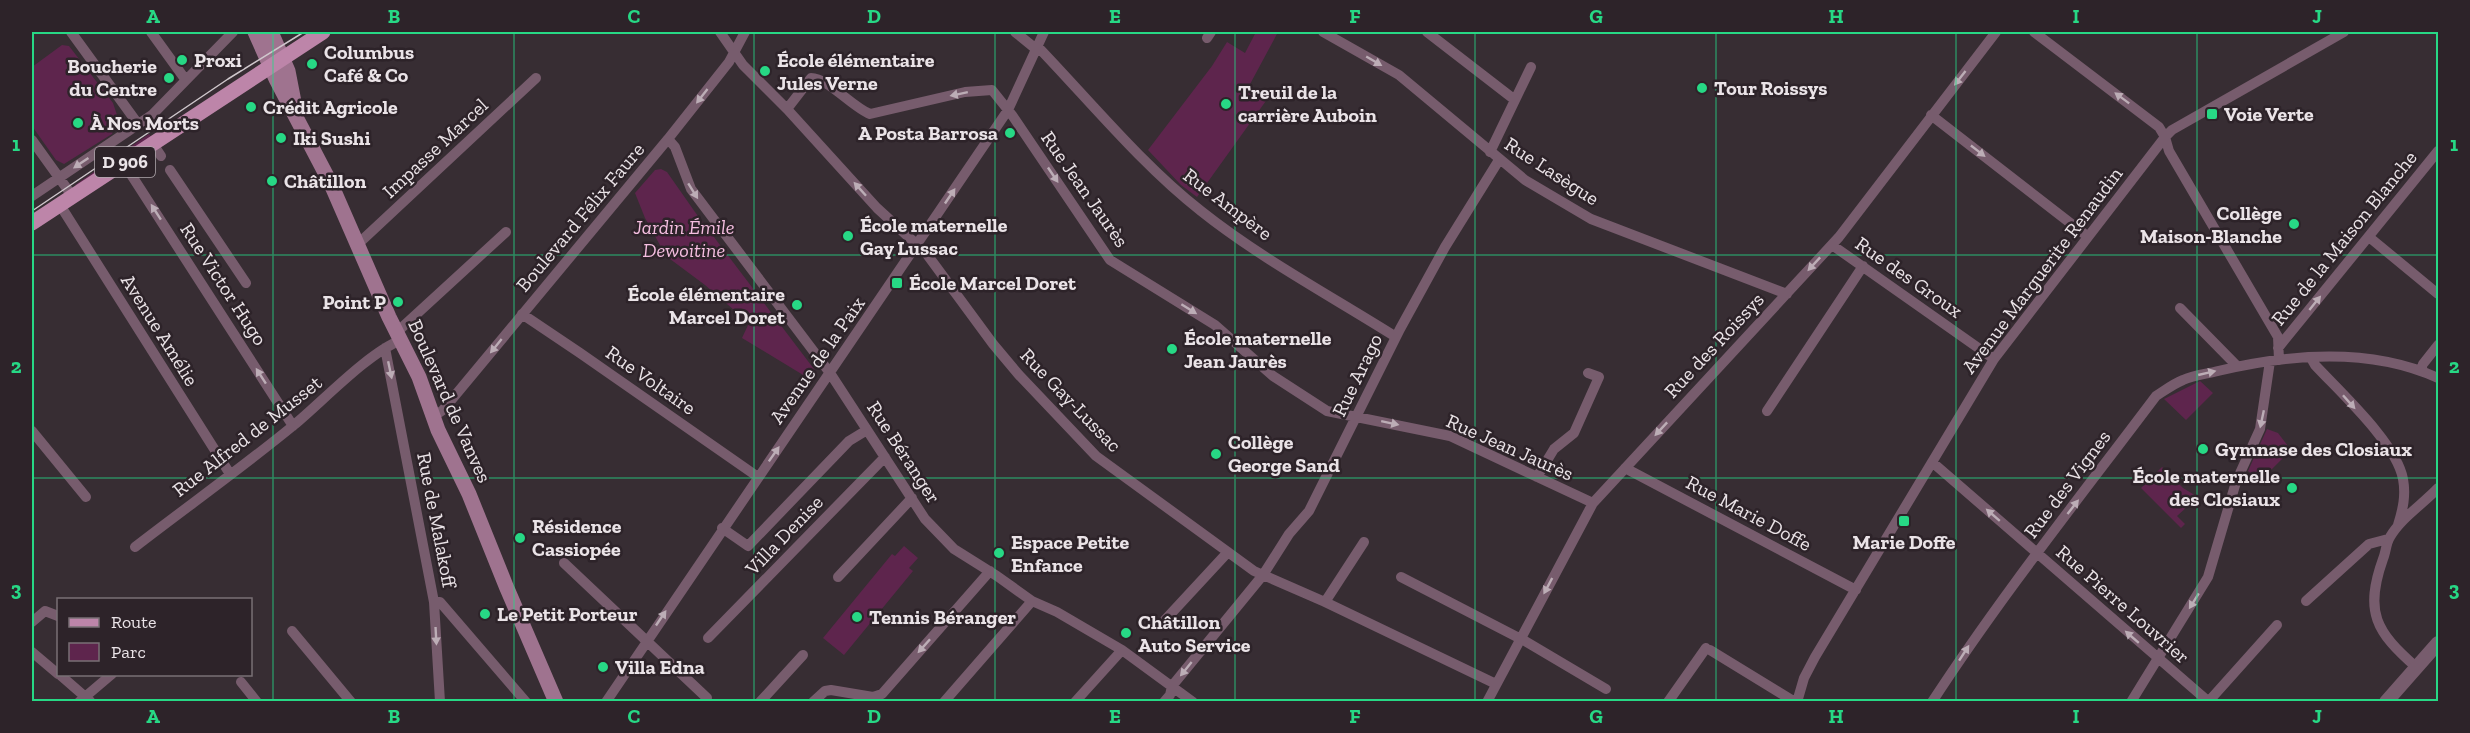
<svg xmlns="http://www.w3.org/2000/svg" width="2470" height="733" font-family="'Zilla Slab',serif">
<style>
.green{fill:#5e254d}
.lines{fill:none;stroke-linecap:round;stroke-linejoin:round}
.minor{stroke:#775c6d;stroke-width:10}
.tertiary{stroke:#775c6d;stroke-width:14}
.secondary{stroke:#9f738f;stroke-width:15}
.primary{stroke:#bd85a9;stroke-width:15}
.tram{stroke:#cfc7cc;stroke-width:1.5}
.oneway{fill:#bcadb6}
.grid{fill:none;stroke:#27d885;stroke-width:1.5;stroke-opacity:0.55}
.poi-dot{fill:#27d885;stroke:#2d2329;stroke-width:2}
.labels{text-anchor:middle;stroke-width:5;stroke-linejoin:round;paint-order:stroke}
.shield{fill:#2d2329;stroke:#b1a9ae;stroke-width:1.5}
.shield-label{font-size:18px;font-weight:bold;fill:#eae3e7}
.poi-label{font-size:20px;font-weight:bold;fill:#eae3e7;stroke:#2d2329;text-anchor:start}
.street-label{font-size:20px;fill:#eae3e7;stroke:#2d2329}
.park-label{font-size:20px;font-style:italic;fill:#f5bee0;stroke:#2d2329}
.neatline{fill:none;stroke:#27d885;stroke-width:2}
.grid-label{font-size:20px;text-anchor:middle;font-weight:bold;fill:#27d885}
</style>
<rect width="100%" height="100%" fill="#372d33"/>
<path class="green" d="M1256,32h22l-29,54 19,12 -71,99 -16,-12 -33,-35 64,-84 15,-24 18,11z
M62,45l7,1 44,57 4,12 -1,9 -4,10 -48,30 -8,-4 -24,-34v-59z
M149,134l3,4 -73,47h-4z
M661,169l6,3 28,40 122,161 -4,8 -71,-43 7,-15 -44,-38 -39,-29 -21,-38 -10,-25 20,-23z
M2200,381l13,12 -27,27 -22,-21z
M2267,429l11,4 13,17 -27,27 -4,-3 -4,3 -8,-6z
M2162,467l21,21 15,9 -21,19 8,8 -4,4 -40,-40z
M904,546l14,12 -9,10 4,3 -69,84 -21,-17 69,-84 3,2z"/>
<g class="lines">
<path class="minor" d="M71,32l67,92
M151,32l34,47
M720,32l23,33 44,44 90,99 49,45 67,91 26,31 77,81 158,115 71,31 171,82
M1015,32l21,17
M1323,32l76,43 126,105 66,39 196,75
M1427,32l88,68
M2034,32l125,95 6,10 4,14 109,186 1,23
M1207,38l4,-6
M1037,46c52,54 105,119 164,165 59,47 130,85 195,126
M787,109l24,-31c17,0 41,29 59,36l95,-22 27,-2 20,25 98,145 105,65 58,51 54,35 123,25 143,67
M1931,115l156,121
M668,139l7,8 16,42 139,184 95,146 29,30 43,27 35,25 25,11 65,38 71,52
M32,140l41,57
M153,144l8,12
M1490,152l41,-85
M123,162l170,264
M170,170l76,113
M32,196l120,-81 81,-83
M60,205l170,269
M2369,237l69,57
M358,244l178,-166
M1832,245l162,114
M2180,308l57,58
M522,314l58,39 178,124
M397,332l109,-100
M385,348l49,254 6,100
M2278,348l160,-197
M2311,358l4,7c25,27 82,79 88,114 3,16 0,30 -5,46
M2421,370l2,-6 15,-19
M1767,411l96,-145
M433,417l10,-7 225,-271 61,-77 16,-30
M32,431l54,66
M1932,462l277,240
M1625,468l231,122
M1537,477l17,-28 20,-16 25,-56 -11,-4
M722,528l26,18 101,-105 18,-11
M135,547c53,-41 108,-80 159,-122 29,-24 74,-72 107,-85
M564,563l143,135
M838,577l74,-79
M1401,577l124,64 81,48
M2306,601l63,-57 19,-5
M434,602h6l86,100
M1325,602l39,-60
M1165,620l63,-68
M32,622l13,-11 13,5
M292,631l59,71
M708,638l177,-181
M1710,650l85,52
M32,652l26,22
M2416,667c-40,-35 -52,-55 -33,-108 3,-7 3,-16 7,-22 11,-19 33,-33 48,-49
M59,674l31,27
M241,682l16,20
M2209,701l68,-76
M79,702l33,-28
M606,702l402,-592 36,-78
M760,702l43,-47
M813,702l12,-11 6,-1 42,7 9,-3 108,-123
M944,702l88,-101
M1075,702l47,-52
M1164,702l6,-7 2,-9 91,-111 26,-41 20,-23 91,-182 45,-82 54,-87
M1487,702l106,-199 246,-266 157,-205
M1668,702l38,-54
M1797,702l7,-24 11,-21 179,-298 171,-222 7,-7 172,-98
M1932,702c69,-106 148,-205 224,-306 8,-5 17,-12 27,-16 11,-5 24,-6 35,-9 71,-17 152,-24 220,7
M2131,702l77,-125 28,-95 24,-53 10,-68"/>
<path class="tertiary" d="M2386,702l52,-59"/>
<path class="secondary" d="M255,32l21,47 55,105 58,133 30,60 19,53 31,64 37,92 50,116
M271,32l17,39 6,31"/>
<path class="primary" d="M32,223l291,-191"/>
<path class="tram" d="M32,211l196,-132 76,-47"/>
</g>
<defs><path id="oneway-solid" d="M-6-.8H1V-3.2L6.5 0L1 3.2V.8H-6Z" transform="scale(1.5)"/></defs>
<g class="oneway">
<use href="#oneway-solid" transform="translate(1374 61) rotate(30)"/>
<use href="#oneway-solid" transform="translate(1960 78) rotate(128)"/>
<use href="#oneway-solid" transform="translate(959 94) rotate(168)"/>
<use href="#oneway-solid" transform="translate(702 96) rotate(128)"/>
<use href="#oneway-solid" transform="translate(2122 98) rotate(-143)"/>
<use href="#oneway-solid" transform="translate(1978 151) rotate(38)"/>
<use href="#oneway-solid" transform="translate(81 163) rotate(146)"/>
<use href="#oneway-solid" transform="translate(1053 175) rotate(56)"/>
<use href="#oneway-solid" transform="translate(860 189) rotate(-132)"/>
<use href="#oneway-solid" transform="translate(693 191) rotate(58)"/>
<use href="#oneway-solid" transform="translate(950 196) rotate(-56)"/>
<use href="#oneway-solid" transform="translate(156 212) rotate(-123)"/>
<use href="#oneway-solid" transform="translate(1814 264) rotate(133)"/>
<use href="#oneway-solid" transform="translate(2315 303) rotate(-51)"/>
<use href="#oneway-solid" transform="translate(1189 309) rotate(32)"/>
<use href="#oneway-solid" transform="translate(496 346) rotate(129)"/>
<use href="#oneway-solid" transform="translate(390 370) rotate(78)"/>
<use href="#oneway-solid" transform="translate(2207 373) rotate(-13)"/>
<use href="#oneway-solid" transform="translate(261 376) rotate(-123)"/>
<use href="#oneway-solid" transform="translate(2349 402) rotate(48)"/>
<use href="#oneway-solid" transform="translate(2262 419) rotate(102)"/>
<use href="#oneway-solid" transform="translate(1390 423) rotate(12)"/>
<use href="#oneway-solid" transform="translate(1661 429) rotate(133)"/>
<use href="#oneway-solid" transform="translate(774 454) rotate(-55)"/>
<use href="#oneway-solid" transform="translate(2073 507) rotate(-52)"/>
<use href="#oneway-solid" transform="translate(1993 515) rotate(-139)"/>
<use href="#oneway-solid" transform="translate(1548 586) rotate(118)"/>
<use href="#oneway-solid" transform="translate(2194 601) rotate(122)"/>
<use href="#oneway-solid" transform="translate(661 618) rotate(-56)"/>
<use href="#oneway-solid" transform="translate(436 636) rotate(87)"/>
<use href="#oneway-solid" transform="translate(2132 637) rotate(-139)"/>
<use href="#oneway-solid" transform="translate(924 646) rotate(132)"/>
<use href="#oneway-solid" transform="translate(1964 653) rotate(-57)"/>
<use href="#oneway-solid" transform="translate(1186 669) rotate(129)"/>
</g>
<path class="grid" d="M273,32v670M514,32v670M754,32v670M995,32v670M1235,32v670M1475,32v670M1716,32v670M1956,32v670M2197,32v670M32,255h2406M32,478h2406"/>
<g class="poi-dot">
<circle cx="182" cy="60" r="6"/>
<circle cx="312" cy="64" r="6"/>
<circle cx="765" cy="71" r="6"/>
<circle cx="169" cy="78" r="6"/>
<circle cx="1702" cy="88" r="6"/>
<circle cx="1226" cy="104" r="6"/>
<circle cx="251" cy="107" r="6"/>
<rect x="2206" y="108" width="12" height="12" rx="3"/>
<circle cx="78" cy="123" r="6"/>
<circle cx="1010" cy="133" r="6"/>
<circle cx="281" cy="138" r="6"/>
<circle cx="272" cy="181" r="6"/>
<circle cx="2294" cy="224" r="6"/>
<circle cx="848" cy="236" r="6"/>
<rect x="891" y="277" width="12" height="12" rx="3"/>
<circle cx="398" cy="302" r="6"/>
<circle cx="797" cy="305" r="6"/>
<circle cx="1172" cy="349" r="6"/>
<circle cx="2203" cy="449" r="6"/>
<circle cx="1216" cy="454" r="6"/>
<circle cx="2292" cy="488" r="6"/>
<rect x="1898" y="515" width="12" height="12" rx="3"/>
<circle cx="520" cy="538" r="6"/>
<circle cx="999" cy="553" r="6"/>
<circle cx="485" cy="614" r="6"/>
<circle cx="857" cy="617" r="6"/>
<circle cx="1126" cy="633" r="6"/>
<circle cx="603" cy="667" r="6"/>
</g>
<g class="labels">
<rect class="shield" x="95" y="147" width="60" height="30" rx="4.5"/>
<g class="shield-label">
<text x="125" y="168">D 906</text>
</g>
<g class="poi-label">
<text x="324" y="59">Columbus<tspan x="324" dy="23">Café &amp; Co</tspan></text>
<text x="194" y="67">Proxi</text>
<text x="777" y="67">École élémentaire<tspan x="777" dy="23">Jules Verne</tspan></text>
<text x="157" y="73" text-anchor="end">Boucherie<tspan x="157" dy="23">du Centre</tspan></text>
<text x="1714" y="95">Tour Roissys</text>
<text x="1238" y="99">Treuil de la<tspan x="1238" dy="23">carrière Auboin</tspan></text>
<text x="263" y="114">Crédit Agricole</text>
<text x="2224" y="121">Voie Verte</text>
<text x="90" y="130">À Nos Morts</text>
<text x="998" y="140" text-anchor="end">A Posta Barrosa</text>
<text x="293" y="145">Iki Sushi</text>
<text x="284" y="188">Châtillon</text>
<text x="2282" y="220" text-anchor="end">Collège<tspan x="2282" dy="23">Maison-Blanche</tspan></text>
<text x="860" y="232">École maternelle<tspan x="860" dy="23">Gay Lussac</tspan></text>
<text x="909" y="290">École Marcel Doret</text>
<text x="785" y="301" text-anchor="end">École élémentaire<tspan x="785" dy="23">Marcel Doret</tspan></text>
<text x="386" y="309" text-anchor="end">Point P</text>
<text x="1184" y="345">École maternelle<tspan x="1184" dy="23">Jean Jaurès</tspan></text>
<text x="1228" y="449">Collège<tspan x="1228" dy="23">George Sand</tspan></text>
<text x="2215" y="456">Gymnase des Closiaux</text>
<text x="2280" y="483" text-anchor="end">École maternelle<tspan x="2280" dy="23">des Closiaux</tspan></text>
<text x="532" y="533">Résidence<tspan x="532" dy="23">Cassiopée</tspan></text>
<text x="1011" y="549">Espace Petite<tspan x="1011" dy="23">Enfance</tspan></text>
<text x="1904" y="549" text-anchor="middle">Marie Doffe</text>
<text x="497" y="621">Le Petit Porteur</text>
<text x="869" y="624">Tennis Béranger</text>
<text x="1138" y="629">Châtillon<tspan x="1138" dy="23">Auto Service</tspan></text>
<text x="615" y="674">Villa Edna</text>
</g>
<g class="street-label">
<text transform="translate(435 148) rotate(-43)" y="7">Impasse Marcel</text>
<text transform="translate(1552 171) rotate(33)" y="7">Rue Lasègue</text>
<text transform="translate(1085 189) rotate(55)" y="7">Rue Jean Jaurès</text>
<text transform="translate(1228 204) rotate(37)" y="7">Rue Ampère</text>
<text transform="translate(580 217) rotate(-50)" y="7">Boulevard Félix Faure</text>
<text transform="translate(2344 238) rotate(-51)" y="7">Rue de la Maison Blanche</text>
<text transform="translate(2042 270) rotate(-53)" y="7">Avenue Marguerite Renaudin</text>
<text transform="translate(1909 277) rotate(35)" y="7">Rue des Groux</text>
<text transform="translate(224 284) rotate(57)" y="7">Rue Victor Hugo</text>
<text transform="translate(160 330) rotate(58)" y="7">Avenue Amélie</text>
<text transform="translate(1714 345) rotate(-47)" y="7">Rue des Roissys</text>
<text transform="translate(817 360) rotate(-55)" y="7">Avenue de la Paix</text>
<text transform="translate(1357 375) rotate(-64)" y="7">Rue Arago</text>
<text transform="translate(651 380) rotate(35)" y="7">Rue Voltaire</text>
<text transform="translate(1071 400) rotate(46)" y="7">Rue Gay-Lussac</text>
<text transform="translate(450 401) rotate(66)" y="7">Boulevard de Vanves</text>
<text transform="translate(247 436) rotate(-38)" y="7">Rue Alfred de Musset</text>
<text transform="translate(1510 447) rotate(24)" y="7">Rue Jean Jaurès</text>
<text transform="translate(904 452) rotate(57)" y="7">Rue Béranger</text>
<text transform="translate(2067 484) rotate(-53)" y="7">Rue des Vignes</text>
<text transform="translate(1749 513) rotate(28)" y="7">Rue Marie Doffe</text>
<text transform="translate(437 520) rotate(79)" y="7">Rue de Malakoff</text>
<text transform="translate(784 535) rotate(-46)" y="7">Villa Denise</text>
<text transform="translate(2123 604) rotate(41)" y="7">Rue Pierre Louvrier</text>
</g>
<g class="park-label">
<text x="684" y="234">Jardin Émile<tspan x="684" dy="23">Dewoitine</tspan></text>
</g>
</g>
<rect width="2470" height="733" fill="none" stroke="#2d2329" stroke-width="66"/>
<rect x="57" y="598" width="195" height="78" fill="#2d2329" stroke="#797075" stroke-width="1.5"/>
<rect x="69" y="618" width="30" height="9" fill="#bd85a9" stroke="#797075" stroke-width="1.5"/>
<text x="111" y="628" font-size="18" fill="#eae3e7">Route</text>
<rect x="69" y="643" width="30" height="18" fill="#5e254d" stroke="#797075" stroke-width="1.5"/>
<text x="111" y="658" font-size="18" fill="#eae3e7">Parc</text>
<rect x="33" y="33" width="2404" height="667" class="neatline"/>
<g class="grid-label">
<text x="153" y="23">A</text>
<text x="394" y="23">B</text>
<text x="634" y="23">C</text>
<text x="874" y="23">D</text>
<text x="1115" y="23">E</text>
<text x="1355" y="23">F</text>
<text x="1596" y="23">G</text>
<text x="1836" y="23">H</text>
<text x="2076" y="23">I</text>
<text x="2317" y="23">J</text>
<text x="16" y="151">1</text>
<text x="2454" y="151">1</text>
<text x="16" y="373">2</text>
<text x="2454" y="373">2</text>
<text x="16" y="596">3</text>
<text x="2454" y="596">3</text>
<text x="153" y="723">A</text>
<text x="394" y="723">B</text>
<text x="634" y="723">C</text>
<text x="874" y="723">D</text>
<text x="1115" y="723">E</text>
<text x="1355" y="723">F</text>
<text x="1596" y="723">G</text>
<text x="1836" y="723">H</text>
<text x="2076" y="723">I</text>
<text x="2317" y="723">J</text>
</g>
</svg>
